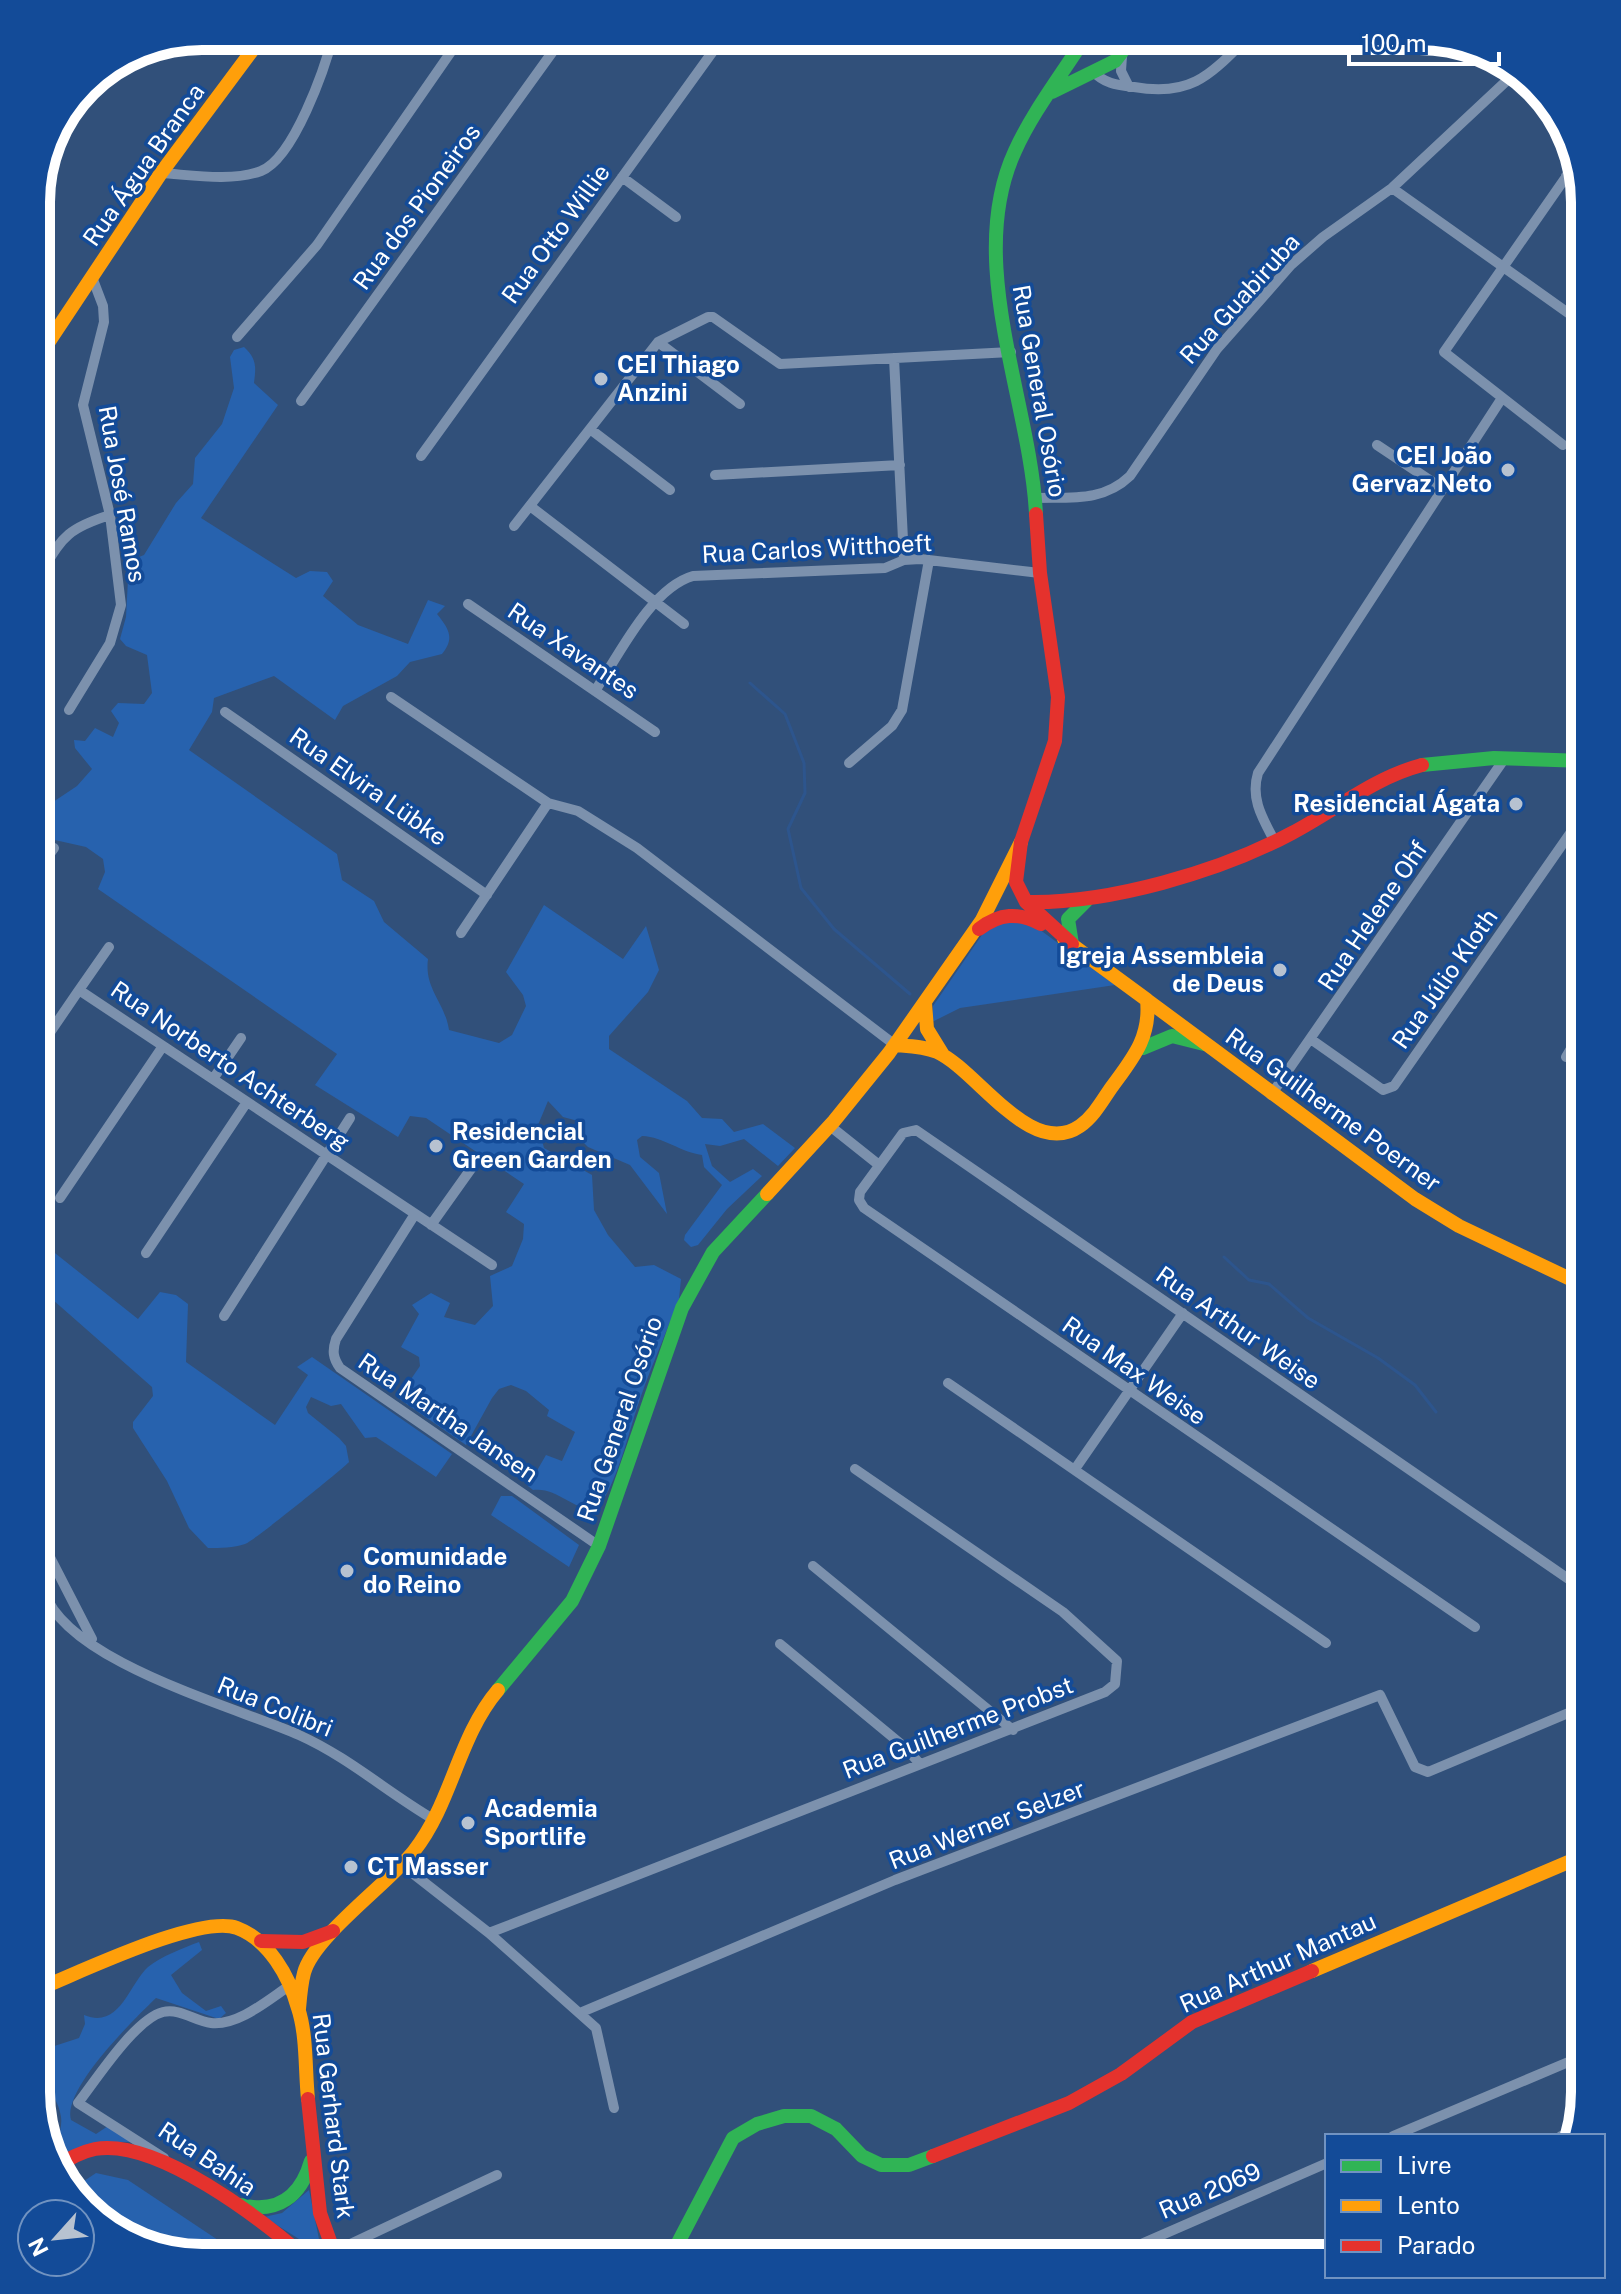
<svg xmlns="http://www.w3.org/2000/svg" width="1621" height="2294" font-family="'Public Sans',sans-serif">
<style>
.green{fill:#2762ae}
.lines{fill:none;stroke-linecap:round;stroke-linejoin:round}
.stream{stroke:#2d558d;stroke-width:3}
.street{stroke:#7c91ad;stroke-width:10}
.fast{stroke:#30b455;stroke-width:14}
.slow{stroke:#ff9f0a;stroke-width:14}
.jam{stroke:#e5322d;stroke-width:14}
.poi-dot{fill:#b7c2d0;stroke:#134b98;stroke-width:3}
.labels{text-anchor:middle;stroke-width:7;stroke-linejoin:round;paint-order:stroke}
.street-label{font-size:24px;fill:#fff;stroke:#134b98}
.poi-label{font-size:24px;font-weight:bold;fill:#fff;stroke:#134b98;text-anchor:start}
.rim{fill:none;stroke:#fff;stroke-width:10}
</style>
<rect width="100%" height="100%" fill="#31507a"/>
<path class="green" d="M83,90l-28,64 -12,13 10,-38z
M244,347c13,12 12,20 10,36l24,22 -77,113 95,60 14,-7 17,1 6,9 -10,15 35,29 50,19 20,-44 17,6 -8,8c12,15 18,24 5,40l-32,8 -13,14 -54,30 -8,14 -61,-44 -60,22 -2,14 -23,38 148,104 5,26 32,21 10,21 44,37c-4,30 17,43 21,71l50,13 13,-8 14,-29 -3,-11 -17,-23 38,-67 79,54 23,-33 13,44 -11,22 -39,44v13l78,52 15,17 20,1 12,13 29,-8 32,24 -17,18 -34,-27 -24,7 -15,-2 7,22 18,16 23,-13 9,7 -35,33 -29,36 -7,2 -7,-7 1,-5 37,-50 -18,-18 -2,-12c-22,-3 -38,-18 -60,-19l-5,4 3,17 19,16 8,41 -37,-49 -42,-18 -15,-15 5,-11 -15,-4 -15,-16 -10,24 6,23 48,27 2,35 14,25 27,32 19,-2 27,14 -2,20c-14,37 -31,74 -43,112 -8,25 -22,81 -40,98 -23,2 -38,-22 -63,-19l-5,-4 18,-31 16,6 13,-29 -28,-16 2,-6 -23,-19 -15,-6 -12,4 -7,9 -26,47 -68,-47 22,-32 -1,-9 -18,-10 18,-33 -7,-9 19,-12 19,10 -6,14 31,8 18,-19 -3,-30 22,-10 11,-27 1,-15 -18,-12 18,-28 -98,-66 -16,-2 -12,21 -83,-52 22,-31 -239,-165 7,-17 -2,-13 -17,-12 -40,-9 3,-11 -13,-8v-21l14,6 27,-18 15,-17 -17,-21 -1,-8 11,1 10,-13 18,9 6,-14 -8,-12 7,-8 26,1 8,-11 -5,-38 -21,-9 -6,-7 6,-22 3,-56 15,-6 32,-52 17,-19 2,-26 27,-34 12,-36 -4,-31 4,-7z
M1028,921l87,64 -155,23 -28,14 1,-16 53,-77 10,-7z
M36,1238l102,81 22,-27 16,3 12,9 -2,58 89,63 33,-50 -11,-8 15,-10 140,97 -16,23 -60,-40 -11,1 -24,-34 -10,2 -20,-9 -5,10 2,6 31,25 7,8 3,16c-4,5 -95,79 -104,82 -11,4 -25,4 -37,4l-19,-20 -22,-47 -34,-53v-6l20,-26 -1,-9 -116,-102z
M501,1496h11l67,49 -10,22 -78,-52z
M199,1942l3,8 -31,25 11,18 24,18 15,-5 5,7 -7,6 -63,-21c-23,22 -94,92 -85,122l25,14 12,-8 26,16h-37l-42,19c-2,-14 8,-29 6,-44 -4,-29 -25,-28 -25,-65l43,-14 6,-14 -1,-9c36,15 45,-31 64,-48 14,-11 35,-19 51,-25z
M96,2173l32,7 117,78h-53l-73,-22 -47,-47z
M309,2190l11,54 -3,2 -10,-2 -43,-27 18,-4z"/>
<g class="lines">
<path class="stream" d="M750,683l35,31 19,49 1,30 -17,36 13,59 33,41 76,65
M1224,1257l25,23 20,4 39,34 70,40 37,27 21,27"/>
<path class="street" d="M1122,56l-1,15 8,16
M1093,71c11,13 25,14 41,16 58,10 76,-12 115,-51
M161,173c31,2 70,9 100,-2 33,-13 64,-103 72,-135
M1566,176l15,10
M622,177l54,40
M1392,188l193,137
M237,337l80,-92 145,-209
M658,342l82,62
M894,358l10,202
M301,401l263,-365
M590,429l80,61
M1377,445l66,44
M1563,445l-119,-93 131,-188
M421,456l303,-420
M715,475l185,-10
M1036,498c35,-1 67,4 94,-22l87,-127 74,-84 32,-28 69,-49 124,-116
M530,506l154,118
M514,526l144,-184 50,-25h5l67,47 231,-12
M36,580c26,-40 26,-50 74,-65
M468,604l187,128
M595,691c24,-36 56,-103 98,-115l192,-8 19,-8 16,-1 120,14
M391,697l157,106 30,8 59,37 258,197
M69,710l41,-67 11,-38 -11,-90 -27,-110 21,-83 -1,-16 -11,-29
M225,712l262,183
M849,763l43,-37 10,-16 27,-150
M1275,842c-12,-23 -25,-43 -17,-69l244,-375
M36,873l18,-25
M461,933l87,-130
M79,990l30,-43
M36,1021l15,10 28,-41 413,275
M1312,1040l71,50 11,-4 191,-274
M36,1054l15,-23
M1566,1057l19,-32
M213,1079l28,-41
M1271,1095l234,-337
M830,1126l49,39
M60,1198l103,-152
M415,1214l-79,125c-4,12 -3,19 4,29l259,178
M431,1225l42,-59
M146,1253l101,-151
M224,1316l126,-198
M948,1383l378,260
M1075,1469l108,-156
M36,1530l56,109
M42,1542c0,15 -2,34 2,49 22,71 192,116 255,144 49,22 88,57 134,84
M813,1566l200,164
M1475,1627l-611,-419 -5,-8 1,-8 43,-59 13,-3 667,459
M780,1644l127,105 12,14
M402,1865l87,68 107,95 18,80
M489,1933l616,-241 10,-8 2,-23 -54,-49 -208,-143
M582,2012l313,-132 485,-185 35,72 13,5 157,-66
M1393,2136l192,-81
M1561,2136l14,-6
M164,2158l-86,-55c18,-23 57,-84 85,-91 17,-4 32,9 48,11 27,3 57,-23 78,-37
M299,2250l45,-3 153,-72
M1109,2258l218,-95"/>
<path class="fast" d="M1052,92l63,-31 19,-25
M1036,514c-6,-115 -72,-253 -21,-363 18,-40 48,-78 71,-115
M1422,765l72,-7 91,3
M1072,944l-4,-25 18,-18
M1143,1048l29,-12 32,8
M498,1690l74,-89 27,-55 83,-238 31,-56 54,-58
M241,2205c37,9 60,-9 70,-44
M670,2258l63,-120 24,-14 27,-8h27l25,13 26,27 19,9h28l24,-9"/>
<path class="slow" d="M36,361l125,-188 102,-137
M1147,1000l268,199 44,27 126,60
M925,1003l2,26 16,26
M895,1045c14,1 29,1 42,7 40,18 94,108 143,74 14,-10 22,-25 31,-38 21,-29 40,-50 36,-88l-83,-61
M767,1194l67,-73 55,-68 93,-133 39,-78
M1312,1971l273,-116
M36,1990c41,-16 163,-76 201,-62 32,12 52,48 61,80 9,27 7,62 10,91
M299,2009c1,-12 2,-25 5,-36 9,-36 85,-90 110,-122 38,-48 44,-114 84,-161"/>
<path class="jam" d="M1036,514l4,59 18,124 -3,44 -34,101 -5,40 10,20 46,42
M1026,902c82,2 193,-30 266,-69 44,-23 81,-55 130,-68
M979,929c21,-16 39,-17 62,-5
M261,1941l42,1 30,-11
M36,2092l8,31
M308,2099l12,114 16,45
M933,2156l136,-53 52,-29 71,-52 120,-51
M56,2167c13,-8 24,-15 39,-18 62,-11 166,70 211,109"/>
</g>
<g class="poi-dot">
<circle cx="601" cy="379" r="8"/>
<circle cx="1508" cy="470" r="8"/>
<circle cx="1516" cy="804" r="8"/>
<circle cx="1280" cy="970" r="8"/>
<circle cx="436" cy="1146" r="8"/>
<circle cx="347" cy="1571" r="8"/>
<circle cx="468" cy="1823" r="8"/>
<circle cx="351" cy="1867" r="8"/>
</g>
<g class="labels">
<g class="street-label">
<text transform="translate(144 165) rotate(-55)" y="8">Rua Água Branca</text>
<text transform="translate(417 207) rotate(-54)" y="8">Rua dos Pioneiros</text>
<text transform="translate(556 234) rotate(-54)" y="8">Rua Otto Willie</text>
<text transform="translate(1240 299) rotate(-48)" y="8">Rua Guabiruba</text>
<text transform="translate(1039 391) rotate(80)" y="8">Rua General Osório</text>
<text transform="translate(122 494) rotate(80)" y="8">Rua José Ramos</text>
<text transform="translate(817 549) rotate(-3)" y="8">Rua Carlos Witthoeft</text>
<text transform="translate(573 651) rotate(34)" y="8">Rua Xavantes</text>
<text transform="translate(368 787) rotate(35)" y="8">Rua Elvira Lübke</text>
<text transform="translate(1373 916) rotate(-56)" y="8">Rua Helene Ohf</text>
<text transform="translate(1445 979) rotate(-55)" y="8">Rua Júlio Kloth</text>
<text transform="translate(230 1066) rotate(34)" y="8">Rua Norberto Achterberg</text>
<text transform="translate(1333 1110) rotate(36)" y="8">Rua Guilherme Poerner</text>
<text transform="translate(1238 1328) rotate(35)" y="8">Rua Arthur Weise</text>
<text transform="translate(1134 1371) rotate(35)" y="8">Rua Max Weise</text>
<text transform="translate(448 1418) rotate(34)" y="8">Rua Martha Jansen</text>
<text transform="translate(620 1419) rotate(-71)" y="8">Rua General Osório</text>
<text transform="translate(275 1707) rotate(22)" y="8">Rua Colibri</text>
<text transform="translate(958 1728) rotate(-21)" y="8">Rua Guilherme Probst</text>
<text transform="translate(987 1825) rotate(-21)" y="8">Rua Werner Selzer</text>
<text transform="translate(1278 1963) rotate(-24)" y="8">Rua Arthur Mantau</text>
<text transform="translate(333 2116) rotate(83)" y="8">Rua Gerhard Stark</text>
<text transform="translate(207 2159) rotate(34)" y="8">Rua Bahia</text>
<text transform="translate(1210 2191) rotate(-23)" y="8">Rua 2069</text>
</g>
<g class="poi-label">
<text x="617" y="373">CEI Thiago<tspan x="617" dy="28">Anzini</tspan></text>
<text x="1492" y="464" text-anchor="end">CEI João<tspan x="1492" dy="28">Gervaz Neto</tspan></text>
<text x="1500" y="812" text-anchor="end">Residencial Ágata</text>
<text x="1264" y="964" text-anchor="end">Igreja Assembleia<tspan x="1264" dy="28">de Deus</tspan></text>
<text x="452" y="1140">Residencial<tspan x="452" dy="28">Green Garden</tspan></text>
<text x="363" y="1565">Comunidade<tspan x="363" dy="28">do Reino</tspan></text>
<text x="484" y="1817">Academia<tspan x="484" dy="28">Sportlife</tspan></text>
<text x="367" y="1875">CT Masser</text>
</g>
</g>
<path d="M0 0H1621V2294H0ZM202 50H1419A152 152 0 0 1 1571 202V2092A152 152 0 0 1 1419 2244H202A152 152 0 0 1 50 2092V202A152 152 0 0 1 202 50Z" fill="#134b98" fill-rule="evenodd"/>
<path class="rim" d="M202 50H1419A152 152 0 0 1 1571 202V2092A152 152 0 0 1 1419 2244H202A152 152 0 0 1 50 2092V202A152 152 0 0 1 202 50Z"/>
<rect x="1325" y="2134" width="280" height="144" fill="#134b98" stroke="#7193c1" stroke-width="2"/>
<rect x="1341" y="2160" width="40" height="12" fill="#30b455" stroke="#7193c1" stroke-width="2"/>
<text x="1397" y="2174" font-size="24" fill="#ffffff">Livre</text>
<rect x="1341" y="2200" width="40" height="12" fill="#ff9f0a" stroke="#7193c1" stroke-width="2"/>
<text x="1397" y="2214" font-size="24" fill="#ffffff">Lento</text>
<rect x="1341" y="2240" width="40" height="12" fill="#e5322d" stroke="#7193c1" stroke-width="2"/>
<text x="1397" y="2254" font-size="24" fill="#ffffff">Parado</text>
<g transform="translate(56 2238) rotate(243)"><circle r="38" fill="#134b98" stroke="#7193c1" stroke-width="2"/>
<path d="M0-6L14 30L0 20L-14 30Z" fill="#b7c2d0"/>
<text y="-12" font-size="22" font-weight="bold" text-anchor="middle" fill="#ffffff">N</text>
</g>
<path d="M1349 52v12h150v-12" fill="none" stroke="#ffffff" stroke-width="4"/>
<text x="1361" y="52" font-size="24" fill="#ffffff" stroke="#134b98" stroke-width="6" paint-order="stroke">100 m</text>
</svg>
